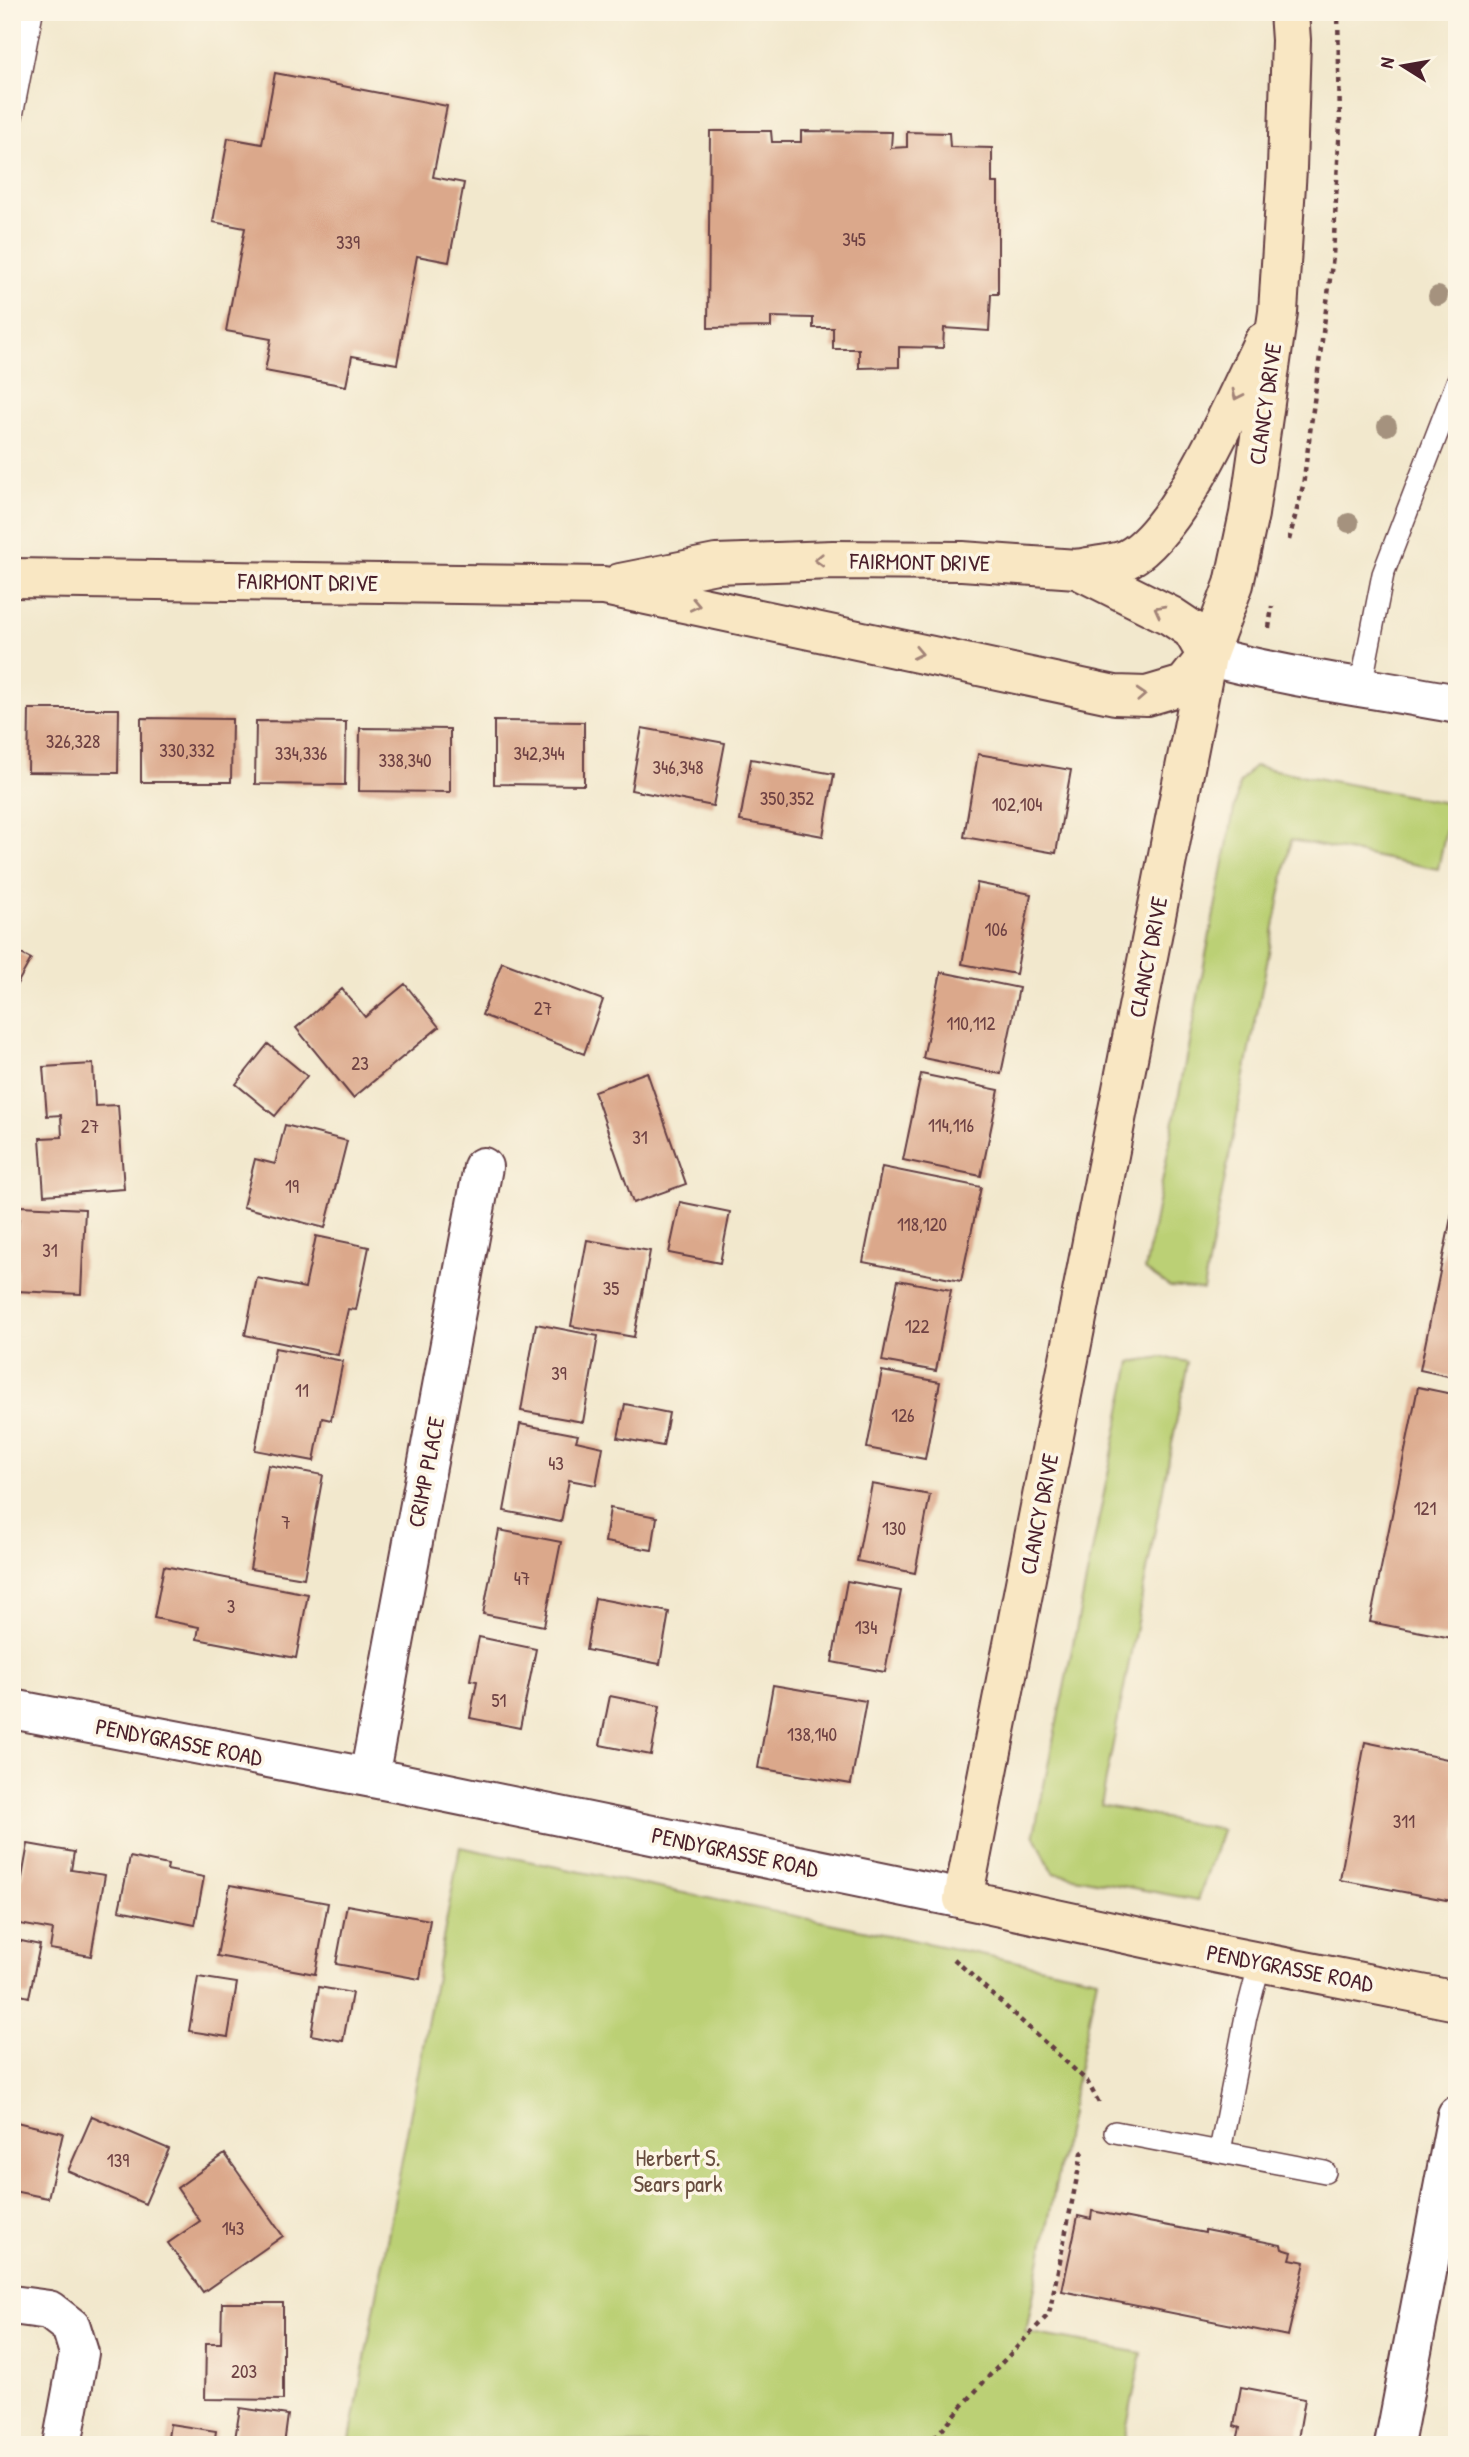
<svg xmlns="http://www.w3.org/2000/svg" width="1469" height="2457" font-family="'Patrick Hand',sans-serif">
<style>
.green{fill:#bbd074;stroke:#827850;stroke-width:2}
.building{fill:#dba88b}
.lines{fill:none;stroke-linecap:round;stroke-linejoin:round}
.lane-casing{stroke:#633d43;stroke-width:24}
.street-casing{stroke:#633d43;stroke-width:42}
.secondary-casing{stroke:#633d43;stroke-width:42}
.path{stroke:#633d43;stroke-width:4.5;stroke-dasharray:5 5;stroke-linecap:butt}
.lane{stroke:#fff;stroke-width:21}
.street{stroke:#fff;stroke-width:38}
.secondary{stroke:#f9e7c3;stroke-width:38}
.tree{fill:#a5927e}
.oneway{stroke:#a28377}
.labels{text-anchor:middle;stroke-width:7;stroke-linejoin:round;paint-order:stroke}
.number-label{font-size:19px;fill:#6e4143}
.street-label{font-size:23px;fill:#4a1f2b;stroke:#fcf5e5}
.park-label{font-size:23px;fill:#664b3d;stroke:#fcf5e5}
</style>
<rect width="100%" height="100%" fill="#fcf5e5"/>
<filter id="ink" filterUnits="userSpaceOnUse"><feTurbulence type="fractalNoise" baseFrequency=".0143" numOctaves="2"/><feDisplacementMap in="SourceGraphic" scale="14" xChannelSelector="R" yChannelSelector="G"/><feConvolveMatrix kernelMatrix="1 2 1 2 8 2 1 2 1" color-interpolation-filters="sRGB"/></filter>
<filter id="wash" filterUnits="userSpaceOnUse"><feTurbulence type="fractalNoise" baseFrequency=".00686" numOctaves="4" result="noise"/><feDisplacementMap in="SourceGraphic" scale="28" xChannelSelector="R" yChannelSelector="G"/><feGaussianBlur stdDeviation="1.57" result="paint"/><feColorMatrix in="noise" values="0 0 0 0 0 0 0 0 0 0 0 0 0 0 0 0 0 1.4 0 .05"/><feComposite in="paint" operator="in"/></filter>
<g filter="url(#wash)">
<rect width="100%" height="100%" fill="#f2e8cd"/>
<path class="green" d="M1254,766l197,38 -13,65 -147,-29 -88,450 -33,-3 -25,-17 94,-486z
M1162,1357l26,5 -87,443 121,25 -24,70 -145,-27 -19,-39 97,-472z
M460,1847l637,131 -71,354 116,21 -19,92h-774z"/>
<g id="blocks">
<path class="building" d="M275,73l172,33 -14,71 31,6 -15,79 -32,-6 -20,108 -45,-8 -6,30 -81,-15 6,-32 -45,-8 19,-103 -32,-6 15,-84 34,6z
M710,131h61l1,11h29v-11l91,1 -1,16 16,-1v-15l42,1 1,14 42,1v35h6v111h-7l-2,37 -45,-3 -1,20 -44,-1v20l-40,1v-19h-26v-21h-20v-10l-42,-1v10l-63,1z
M29,709h90l-1,64 -90,-1z
M141,718l91,1 -1,63h-90z
M256,721l90,1 -1,63 -90,-1z
M494,721l90,1v63l-90,-1z
M360,728l90,1v63l-91,-1z
M642,728l83,15 -12,63 -82,-16z
M978,754l93,16 -15,83 -92,-16z
M751,759l83,15 -11,62 -83,-15z
M977,883l54,11 -15,80 -54,-10z
M12,949l19,10 -19,34z
M502,962l101,38 -19,54 -102,-39z
M941,972l78,16 -18,86 -78,-16z
M405,984l34,43 -86,71 -57,-70 46,-39 23,28z
M268,1044l39,32 -32,40 -39,-32z
M93,1064l2,42 23,-1 6,84 -80,6 -4,-57 22,-1 -1,-22 -14,1 -4,-49z
M647,1072l39,112 -53,19 -39,-112z
M921,1074l78,16 -18,86 -78,-16z
M285,1125l62,16 -22,87 -82,-21 12,-48 20,5z
M882,1167l99,20 -20,94 -98,-19z
M1456,1193h1v185l-37,-8z
M680,1202l50,10 -10,51 -51,-10z
M19,1206l66,3 -4,85 -65,-3z
M316,1236l53,11 -13,63 -8,-1 -10,46 -93,-20 12,-57 48,10z
M587,1240l63,11 -16,86 -63,-11z
M898,1280l53,10 -15,81 -54,-10z
M536,1324l62,12 -15,86 -62,-11z
M275,1348l68,13 -12,59 -9,-2 -8,43 -59,-11z
M882,1371l58,11 -15,77 -58,-11z
M1418,1387l39,8v244l-87,-17z
M625,1404l44,9 -6,33 -45,-8z
M520,1424l58,11 -2,6 27,6 -7,38 -27,-5 -8,42 -57,-11z
M268,1465l55,10 -19,103 -54,-9z
M872,1484l58,11 -15,78 -58,-12z
M610,1508l47,9 -5,33 -47,-8z
M499,1530l62,12 -17,84 -61,-12z
M164,1566l144,28 -12,64 -99,-19 2,-12 -45,-9z
M847,1581l54,10 -16,81 -53,-10z
M595,1598l74,14 -9,52 -74,-14z
M479,1637l57,12 -16,79 -50,-10 7,-37 -7,-1z
M773,1685l93,16 -15,83 -93,-16z
M610,1696l50,10 -9,49 -51,-10z
M1365,1742l92,19v141l-117,-22z
M28,1844l46,8 -3,18 34,5 -14,81 -41,-7 3,-19 -39,-7z
M130,1857l38,8 -1,5 37,7 -9,48 -76,-15z
M230,1885l98,18 -13,71 -98,-18z
M347,1905l83,15 -10,59 -84,-15z
M12,1939l28,6 -11,52 -17,-4z
M198,1977l39,6 -9,54 -39,-6z
M319,1987l33,6 -9,48 -32,-6z
M92,2116l77,33 -24,55 -77,-33z
M12,2121l51,12 -15,65 -35,-7z
M225,2154l58,82 -80,56 -35,-49 32,-22 -23,-33z
M1092,2211l113,22v-3l76,15 1,4 10,3 -2,7 15,3 -17,74 -226,-45 16,-75 13,3z
M222,2303h61v97l-78,-1 1,-56h15z
M1241,2387l64,12 -7,40 -3,-1 -1,7h-58l4,-17 -6,-2z
M240,2408l48,7 -4,30h-50z
M170,2424l46,7 -2,14h-47z"/>
</g>
</g>
<g filter="url(#ink)">
<use href="#blocks" fill-opacity="0" stroke="#633d43" stroke-width="2"/>
<g class="lines">
<g class="lane-casing">
<path id="lane" d="M12,116l20,-104
M1361,686l22,-112 74,-192
M1115,2132l210,40
M1220,2151l26,-135 14,-54"/>
</g>
<g class="street-casing">
<path id="street" d="M1207,656c82,22 166,32 250,48
M12,1709l392,75 559,115
M369,1777l114,-610
M12,2305l37,5 22,17 8,26 -17,92
M1394,2445l63,-330"/>
</g>
<g class="secondary-casing">
<path id="secondary" d="M1289,12l2,28 -4,128 -9,144 -29,202 -15,70 -27,72 -244,1243 256,55 238,47
M1077,569c14,-3 41,-5 52,-11 52,-29 107,-161 134,-216
M12,578l592,8 511,109 32,1 37,-11 23,-29
M620,583l96,-19 117,-4 129,1 115,8 94,47 21,14 15,26"/>
</g>
<path class="path" d="M1289,540l14,-54 30,-230 7,-133 -2,-111
M1269,628l3,-22
M954,1959l133,122 12,22
M928,2445l62,-70 59,-61 33,-161 5,-4"/>
<use href="#lane" class="lane"/>
<use href="#street" class="street"/>
<use href="#secondary" class="secondary"/>
</g>
<g class="tree">
<circle cx="1438" cy="296" r="10"/>
<circle cx="1387" cy="426" r="10"/>
<circle cx="1349" cy="523" r="10"/>
</g>
<defs><path id="oneway-chevron" d="M-2-3.5L2.5 0L-2 3.5" fill="none" stroke-width="1.6" stroke-linecap="round" stroke-linejoin="round" transform="scale(1.75)"/></defs>
<g class="oneway">
<use href="#oneway-chevron" transform="translate(1237 395) rotate(116)"/>
<use href="#oneway-chevron" transform="translate(819 560) rotate(178)"/>
<use href="#oneway-chevron" transform="translate(695 605) rotate(12)"/>
<use href="#oneway-chevron" transform="translate(1159 610) rotate(-152)"/>
<use href="#oneway-chevron" transform="translate(918 653) rotate(12)"/>
<use href="#oneway-chevron" transform="translate(1141 695) rotate(-3)"/>
</g>
</g>
<g class="labels">
<g class="number-label">
<text x="854" y="246">345</text>
<text x="348" y="249">339</text>
<text x="73" y="748">326,328</text>
<text x="187" y="757">330,332</text>
<text x="301" y="760">334,336</text>
<text x="539" y="760">342,344</text>
<text x="405" y="767">338,340</text>
<text x="678" y="774">346,348</text>
<text x="787" y="805">350,352</text>
<text x="1017" y="811">102,104</text>
<text x="996" y="936">106</text>
<text x="543" y="1015">27</text>
<text x="971" y="1030">110,112</text>
<text x="360" y="1070">23</text>
<text x="951" y="1132">114,116</text>
<text x="90" y="1133">27</text>
<text x="640" y="1144">31</text>
<text x="292" y="1193">19</text>
<text x="922" y="1231">118,120</text>
<text x="50" y="1257">31</text>
<text x="611" y="1295">35</text>
<text x="917" y="1333">122</text>
<text x="559" y="1380">39</text>
<text x="302" y="1397">11</text>
<text x="903" y="1422">126</text>
<text x="556" y="1470">43</text>
<text x="1425" y="1515">121</text>
<text x="286" y="1529">7</text>
<text x="894" y="1535">130</text>
<text x="522" y="1585">47</text>
<text x="231" y="1613">3</text>
<text x="866" y="1634">134</text>
<text x="499" y="1707">51</text>
<text x="812" y="1741">138,140</text>
<text x="1404" y="1828">311</text>
<text x="118" y="2167">139</text>
<text x="233" y="2235">143</text>
<text x="244" y="2378">203</text>
</g>
<g class="street-label">
<text transform="translate(1265 404) rotate(-82)" y="8">CLANCY DRIVE</text>
<text transform="translate(920 562) rotate(1)" y="8">FAIRMONT DRIVE</text>
<text transform="translate(308 582) rotate(1)" y="8">FAIRMONT DRIVE</text>
<text transform="translate(1148 957) rotate(-79)" y="8">CLANCY DRIVE</text>
<text transform="translate(426 1472) rotate(-79)" y="8">CRIMP PLACE</text>
<text transform="translate(1039 1514) rotate(-79)" y="8">CLANCY DRIVE</text>
<text transform="translate(179 1742) rotate(11)" y="8">PENDYGRASSE ROAD</text>
<text transform="translate(735 1852) rotate(12)" y="8">PENDYGRASSE ROAD</text>
<text transform="translate(1290 1968) rotate(11)" y="8">PENDYGRASSE ROAD</text>
</g>
<g class="park-label">
<text x="678" y="2166">Herbert S.<tspan x="678" dy="26">Sears park</tspan></text>
</g>
</g>
<rect width="1469" height="2457" fill="none" stroke="#fcf5e5" stroke-width="42"/>
<g transform="translate(1403 66) rotate(281)" stroke="#fcf5e5" stroke-width="5" paint-order="stroke">
<path d="M0-5L12 26L0 18L-12 26Z" fill="#4a1f2b"/>
<text y="-10" font-size="19" font-weight="bold" text-anchor="middle" fill="#4a1f2b">N</text>
</g>
</svg>
